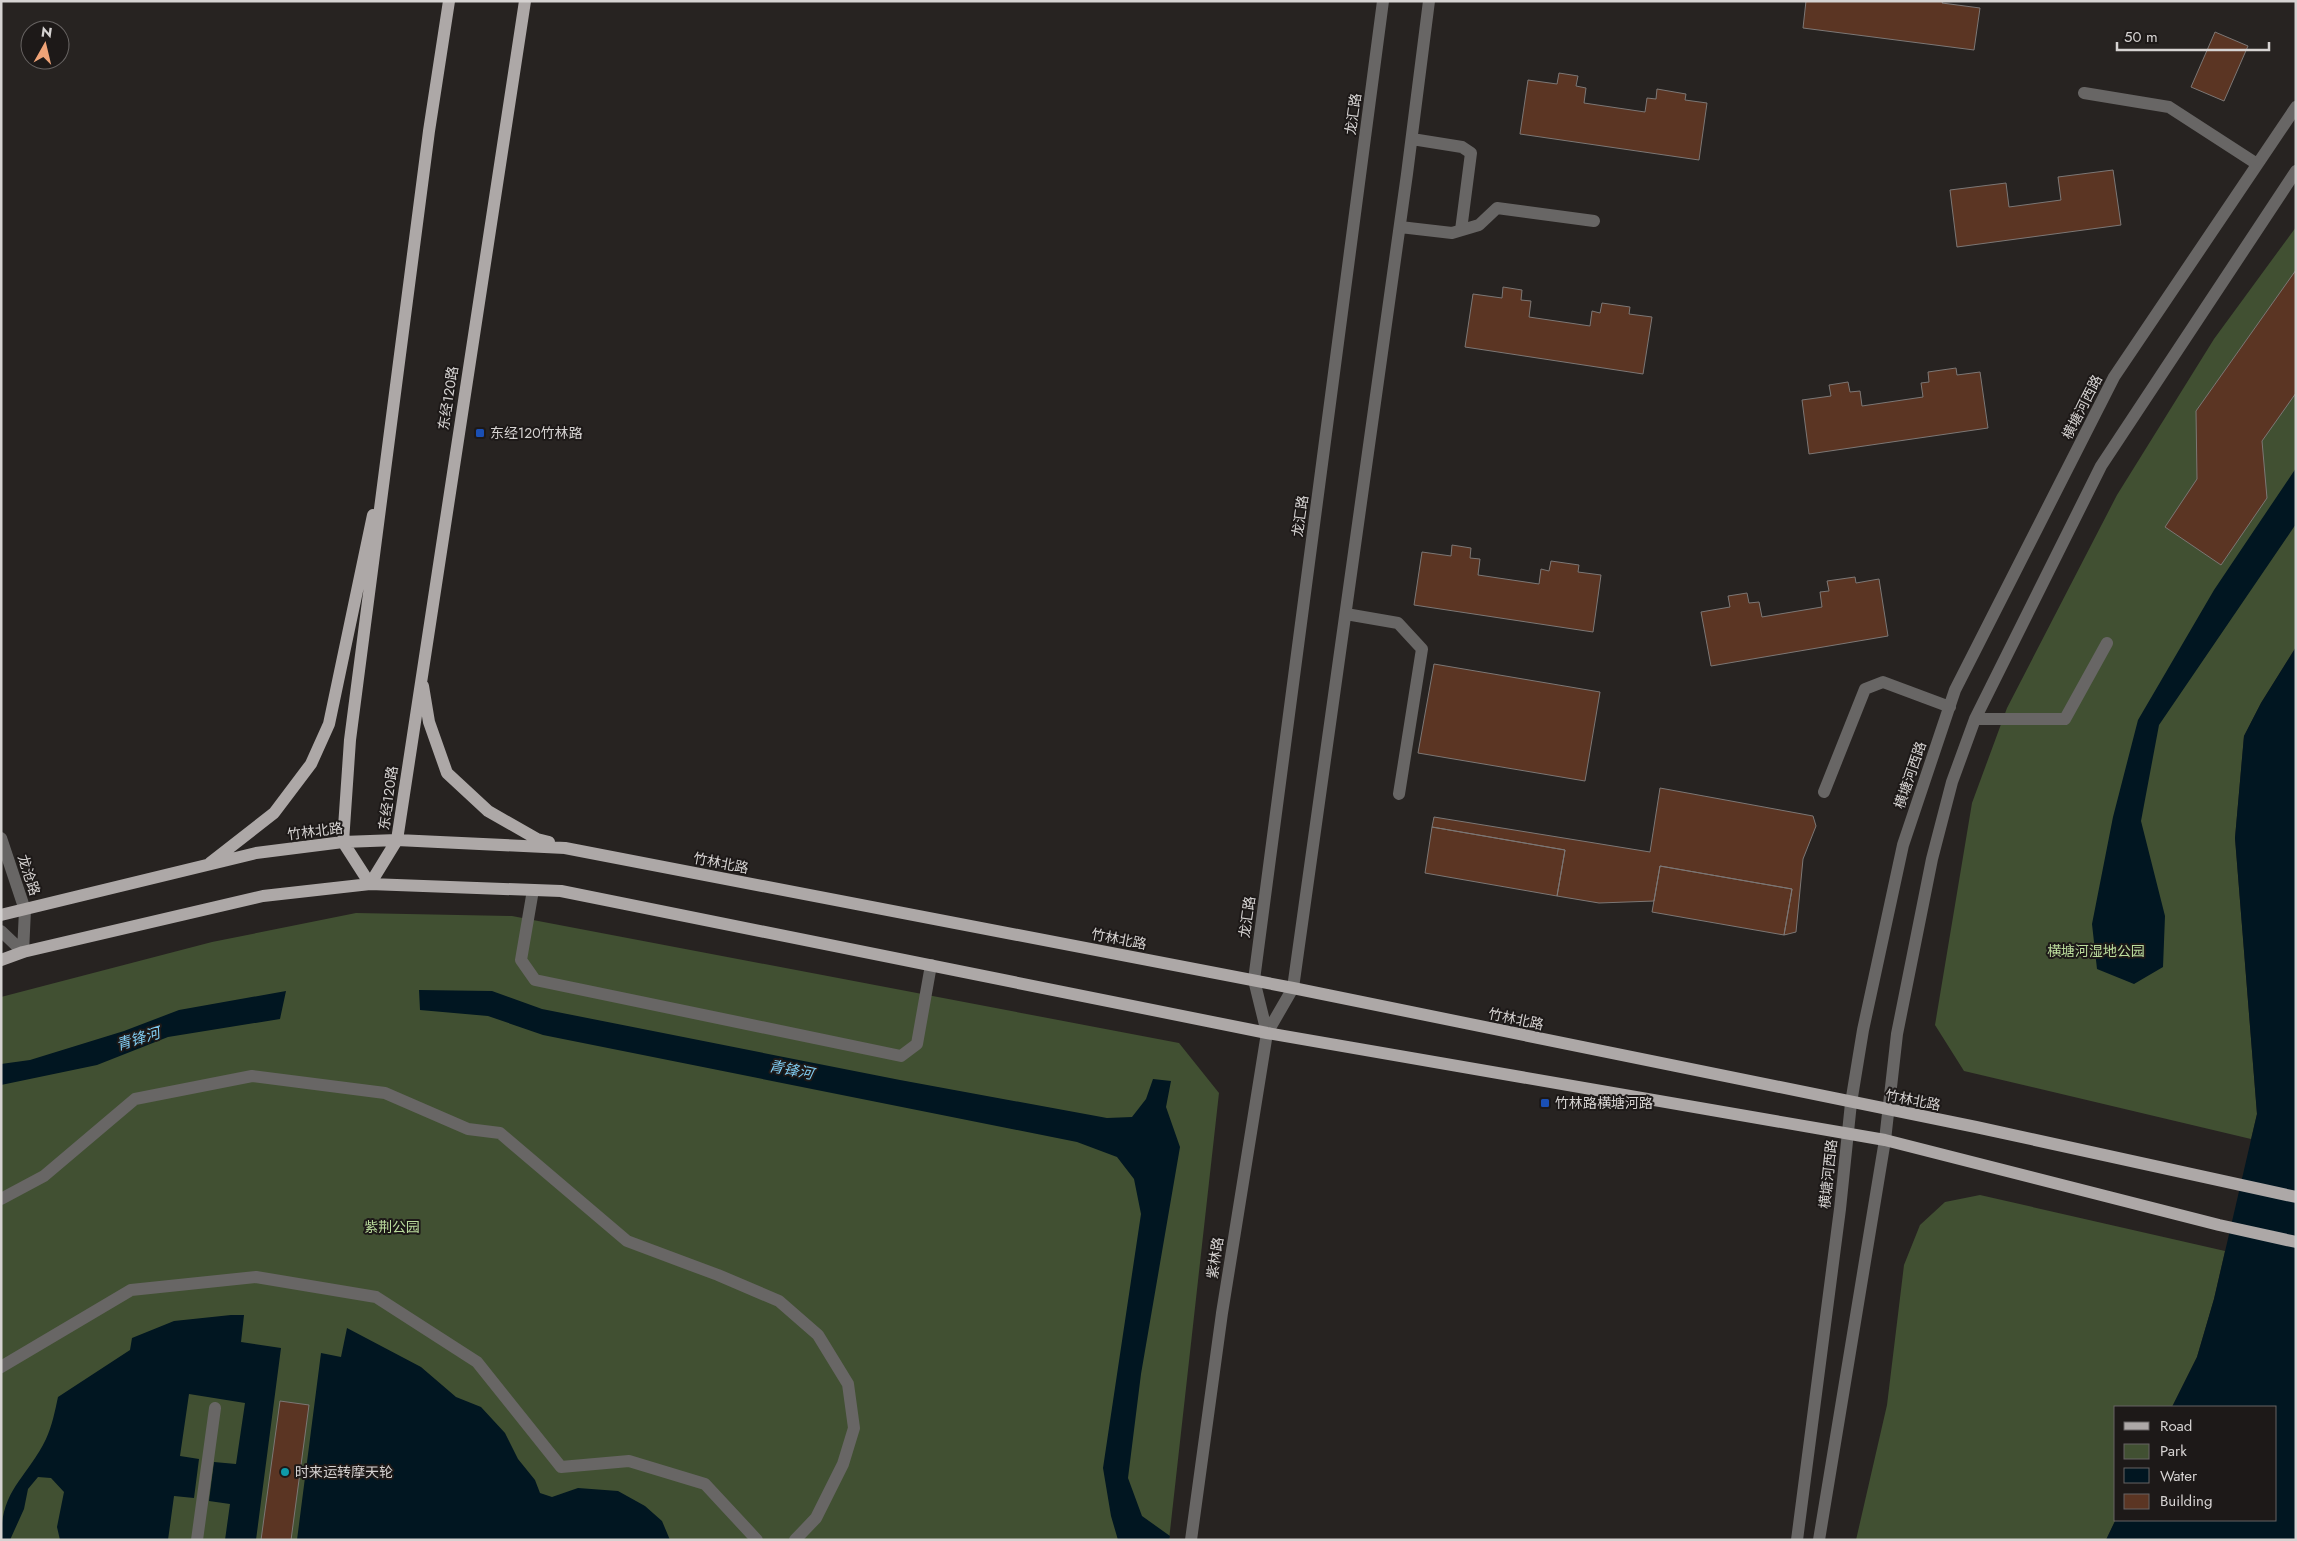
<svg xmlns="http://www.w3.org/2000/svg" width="2297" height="1541" font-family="Jost,'Noto Sans SC',sans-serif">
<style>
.green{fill:#415032}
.water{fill:#011621}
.building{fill:#5b3523;stroke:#7c7775}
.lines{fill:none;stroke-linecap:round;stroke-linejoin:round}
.minor{stroke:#686665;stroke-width:12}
.major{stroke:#ada8a7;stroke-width:12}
.transit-dot{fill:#1a4fb4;stroke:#1d1918;stroke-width:2}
.culture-dot{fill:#0f9aa8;stroke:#1d1918;stroke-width:2}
.labels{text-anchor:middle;stroke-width:4;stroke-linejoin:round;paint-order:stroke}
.street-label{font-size:14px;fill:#d6d3d2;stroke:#1d1918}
.poi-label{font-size:14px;fill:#d6d3d2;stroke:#1d1918;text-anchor:start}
.park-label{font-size:14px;fill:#bbdc9d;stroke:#1d1918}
.water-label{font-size:15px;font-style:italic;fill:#81ccf1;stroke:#1d1918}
</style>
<rect width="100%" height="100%" fill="#272321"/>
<path class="green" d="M2296,227v420l-35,56 -17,33 -9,102 22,276 -6,25 -287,-68 -29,-46 37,-222 35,-95 110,-213 97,-156z
M356,913l156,3 667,127 40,50 -50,447h-1168v-543l211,-55z
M1980,1195l245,56 -11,48 -17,58 -25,50h-56v112l-10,21h-250l31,-135 17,-140 16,-40 25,-23z"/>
<path class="water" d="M2296,468v56l-137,201 -18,96 24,95 -2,51 -29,17 -37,-15 -5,-45 21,-107 25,-97 76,-130z
M2296,647v893h-190l10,-21 160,1v-113h-104l25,-50 17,-58 43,-185 -22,-276 9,-102 17,-33z
M419,990l73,1 50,18 358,71 207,38 25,-1 14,-18 7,-20 18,2 -5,26 14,40 -39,227 -13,104 14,38 28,20 -1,4h-51l-7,-24 -8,-48 38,-254 -7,-35 -17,-22 -40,-15 -534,-107 -55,-19 -68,-6z
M286,991l-6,28 -112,18 -71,28 -96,20v-21l29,-4 94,-29 55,-21z
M231,1315h13l-3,27 40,6 -25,192h-31l5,-36 -21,-3 5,-39 22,2 9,-61 -56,-9 -9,62 19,3 -5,39 -20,-2 -6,44h-108l-3,-13 7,-35 -13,-14 -13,-1 -10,12 -4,20 -14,31h-9c0,-52 25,-60 45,-101 6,-13 9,-28 12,-42l72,-47 2,-12 42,-17z
M347,1328l74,39 35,30 25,10 24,26 13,26 17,21 5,13 12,4 26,-9 40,3 27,15 17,15 8,19h-373l24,-187 20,4z"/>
<path class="building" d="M1806,1h137l-1,2 38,5 -6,42 -171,-22z
M2215,32l33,14 -24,55 -33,-14z
M1559,73l19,3 -2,10 10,2 -2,15 61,9 2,-14 9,1 1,-10 29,5 -1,6 22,3 -8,57 -179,-26 8,-54 29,4z
M2113,170l8,55 -164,22 -7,-57 56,-7 3,24 52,-7 -3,-23z
M2296,270v123l-34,48 5,57 -46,67 -56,-38 32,-48 -1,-68z
M1503,287l19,3 -1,10 10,1 -2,16 61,9 2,-15 8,2 2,-10 28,4 -1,7 23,3 -9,57 -178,-27 8,-53 29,4z
M1956,368l1,7 23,-3 8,56 -179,26 -7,-54 29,-4 -2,-11 19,-3 2,10 10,-1 2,15 61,-9 -2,-14 8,-1 -1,-10z
M1452,545l19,3 -1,10 10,1 -2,16 61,9 2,-15 8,2 2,-10 28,4 -1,7 23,3 -8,57 -179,-27 8,-53 29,4z
M1855,577l1,6 23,-4 9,57 -177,30 -10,-54 29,-5 -2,-11 19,-3 2,10 10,-1 3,15 60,-10 -2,-15 9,-1 -2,-10z
M1434,664l166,28 -15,89 -167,-28z
M1660,788l153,28 3,10 -13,33 -7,73 -12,3 8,-46 -132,-23 -6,35 -55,2 -42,-7 8,-46 -133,-23 2,-10 216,35z
M1432,827l133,23 -8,46 -132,-23z
M1660,866l132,23 -8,46 -132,-23z
M280,1401l29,4 -18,135h-30z"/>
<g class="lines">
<path class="minor" d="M2084,93l85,14 88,57
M1412,139l50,8 9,6 -10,77
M1400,227l52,6 27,-8 18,-17 97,13
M1346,614l52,9 24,26 -23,145
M1975,719h90l42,-76
M1824,792l41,-103 18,-7 67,25
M1,838l24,72 -2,42
M533,890l-12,70 14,20 366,76 16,-12 14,-79
M1,931l22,21
M1267,1033l-13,-53 129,-979
M1,1199l43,-23 91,-77 117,-23 133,17 83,36 32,4 127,108 91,34 61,26 39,34 30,49 6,44 -11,36 -27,54 -21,22
M1,1367l130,-77 125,-13 120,20 101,65 84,105 68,-6 76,23 52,56
M197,1540l18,-132
M1191,1540l31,-227 45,-280 26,-45 114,-814 22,-173
M1797,1540l43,-331 11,-106 12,-73 40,-185 52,-155 159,-313 182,-270
M1819,1540l66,-400 12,-106 35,-175 20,-77 23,-63 126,-253 195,-295"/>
<path class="major" d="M423,686l6,36 18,51 41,38 49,28 12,3
M210,863l64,-50 37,-49 18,-40 44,-209
M370,884l27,-44 128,-839
M370,884l-27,-42 7,-102 79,-609 20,-130
M1,915l255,-62 87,-11 54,-2 168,8 728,140 683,139 320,70
M1,960l22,-8 240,-56 107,-12 191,7 706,142 618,107 334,85 77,17"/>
</g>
<g class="transit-dot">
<rect x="475" y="428" width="10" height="10" rx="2.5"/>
<rect x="1540" y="1098" width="10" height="10" rx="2.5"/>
</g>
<circle class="culture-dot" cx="285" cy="1472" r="5"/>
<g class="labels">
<g class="street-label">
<text transform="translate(1353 114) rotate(-82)" y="5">龙汇路</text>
<text transform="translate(448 398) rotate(-81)" y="5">东经120路</text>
<text transform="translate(2082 407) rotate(-63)" y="5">横塘河西路</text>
<text transform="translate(1300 516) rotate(-82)" y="5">龙汇路</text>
<text transform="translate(1910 775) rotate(-71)" y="5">横塘河西路</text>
<text transform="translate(388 798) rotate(-82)" y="5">东经120路</text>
<text transform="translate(315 831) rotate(-7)" y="5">竹林北路</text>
<text transform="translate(721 863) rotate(11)" y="5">竹林北路</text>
<text transform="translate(29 875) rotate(72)" y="5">龙沧路</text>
<text transform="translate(1247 917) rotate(-82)" y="5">龙汇路</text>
<text transform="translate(1119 939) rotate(11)" y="5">竹林北路</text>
<text transform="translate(1516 1019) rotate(12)" y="5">竹林北路</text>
<text transform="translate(1913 1100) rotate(11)" y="5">竹林北路</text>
<text transform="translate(1828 1174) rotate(-84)" y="5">横塘河西路</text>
<text transform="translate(1215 1258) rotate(-81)" y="5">紫林路</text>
</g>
<g class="poi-label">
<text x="490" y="438">东经120竹林路</text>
<text x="1555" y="1108">竹林路横塘河路</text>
<text x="295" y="1477">时来运转摩天轮</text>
</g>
<g class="park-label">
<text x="2096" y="956">横塘河湿地公园</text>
<text x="392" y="1232">紫荆公园</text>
</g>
<g class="water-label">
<text transform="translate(138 1039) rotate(-17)" y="5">青锋河</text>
<text transform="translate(791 1070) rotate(11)" y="5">青锋河</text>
</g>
</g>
<rect width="2297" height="1541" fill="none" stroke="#d6d3d2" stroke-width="5"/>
<rect x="2114" y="1406" width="162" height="115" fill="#1d1918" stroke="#676362"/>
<rect x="2124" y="1422" width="25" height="8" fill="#ada8a7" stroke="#676362"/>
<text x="2160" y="1431" font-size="15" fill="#d6d3d2">Road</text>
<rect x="2124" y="1444" width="25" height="15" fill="#415032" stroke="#676362"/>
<text x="2160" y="1456" font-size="15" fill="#d6d3d2">Park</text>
<rect x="2124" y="1468" width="25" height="15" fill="#011621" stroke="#676362"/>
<text x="2160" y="1481" font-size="15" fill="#d6d3d2">Water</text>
<rect x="2124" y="1494" width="25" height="15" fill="#5b3523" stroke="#676362"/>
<text x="2160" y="1506" font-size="15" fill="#d6d3d2">Building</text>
<g transform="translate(45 45) rotate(8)"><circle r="24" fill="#1d1918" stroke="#676362"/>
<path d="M0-4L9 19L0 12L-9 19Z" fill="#efa377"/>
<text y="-8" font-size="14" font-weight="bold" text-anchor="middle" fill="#d6d3d2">N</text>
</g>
<path d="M2117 42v8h152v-8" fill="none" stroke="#d6d3d2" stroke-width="2.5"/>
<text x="2124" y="42" font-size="15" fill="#d6d3d2" stroke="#1d1918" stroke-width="4" paint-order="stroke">50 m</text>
</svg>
